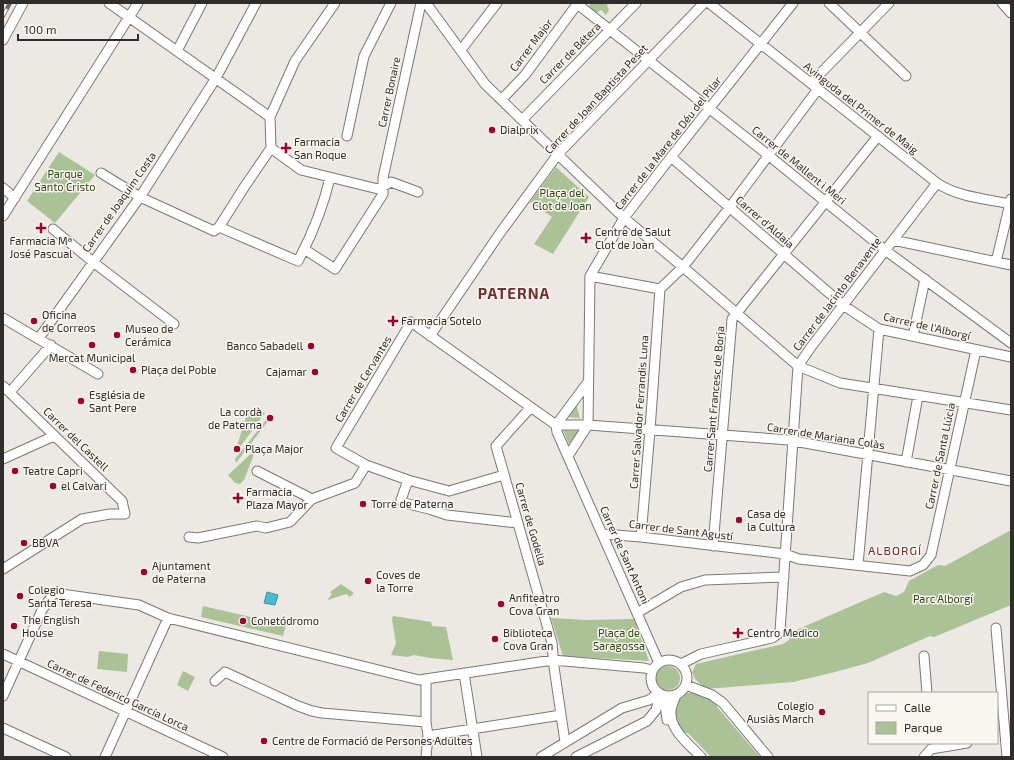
<svg xmlns="http://www.w3.org/2000/svg" width="1014" height="760" font-family="'Exo 2',sans-serif">
<style>
.green{fill:#aac296}
.water{fill:#46bcd1;stroke:#3f919f}
.lines{fill:none;stroke-linecap:round;stroke-linejoin:round}
.minor-casing{stroke:#7c7974;stroke-width:11}
.minor{stroke:#fff;stroke-width:9}
.rail-casing{stroke:#696764;stroke-width:4}
.rail{stroke:#faf6f0;stroke-width:2.5;stroke-dasharray:8;stroke-linecap:butt}
.poi-dot{fill:#a20329;stroke:#faf6f0;stroke-width:1.5}
.labels{text-anchor:middle;stroke-width:3;stroke-linejoin:round;paint-order:stroke}
.street-label{font-size:11px;fill:#2e2d2b;stroke:#faf6f0}
.poi-label{font-size:11px;fill:#2e2d2b;stroke:#faf6f0;text-anchor:start}
.park-label{font-size:11px;fill:#2e4613;stroke:#faf6f0}
.neighbourhood-label{font-size:12px;letter-spacing:1px;fill:#742d30;stroke:#faf6f0}
.district-label{font-size:15px;font-weight:bold;letter-spacing:1px;fill:#742d30;stroke:#faf6f0}
</style>
<rect width="100%" height="100%" fill="#ece8e3"/>
<path class="green" d="M591,3h18l-2,2 2,5 -3,5 -5,-5 -5,3 -7,-7z
M59,152l36,23 -40,48 -28,-22z
M556,167l33,30 -36,57 -19,-10 18,-27 -22,-15z
M576,404l4,14 -13,-1z
M259,410l6,3 -6,8 -6,2 -1,2v6l-13,17 -2,-2 10,-32 4,-2z
M266,420l2,1 -32,42 -1,-4z
M563,430l16,1 -10,13z
M256,449l-12,31 -4,4 -5,-1 -7,-8z
M1011,530v75l-77,32 -4,-1 -62,27 -37,10 -38,9 -87,7 -11,-10 -3,-7 4,-8 87,-20 6,-4v-7l95,-41 12,4 8,-4 5,-11 29,-16 7,1z
M341,584l13,9 -4,4 -4,-3 -18,6v-1l4,-5 -2,-2z
M203,606l83,19 -3,11 -82,-19z
M393,616l38,6 1,4 14,1 7,33 -23,-2 -16,-3 -6,2 -17,-2 5,-12 -4,-23z
M551,618l36,2 47,-1 15,42 -86,-5z
M99,651l29,3 -1,18 -30,-3z
M656 678a12 12 0 1 1 24 0a12 12 0 1 1-24 0Z
M183,671l12,6 -7,14 -11,-6z
M686,693h8l23,9v5l43,50h-49l-23,-24h-4l-6,-7 -5,-13 7,-15z"/>
<path class="water" d="M267,592l11,3 -3,10 -11,-2z"/>
<g class="lines">
<g class="minor-casing">
<path id="minor" d="M109,3l161,114
M426,3l59,81 37,36 102,98 59,49 115,99 42,17 171,27
M576,3l192,152 117,95 126,93
M709,3l228,180c21,14 49,16 74,21
M829,3l77,73
M1002,3l9,10
M3,40l20,-37
M461,50l36,-47
M177,51l25,-48
M811,83l78,-80
M502,99l23,-24 53,-72
M522,120l114,-117
M347,136l17,-80 27,-53
M271,148l30,22 77,19 13,-7 27,10
M671,157l172,148 36,24 132,28
M101,173l39,24 74,34 5,-4 26,-41 26,-38 -1,-31 25,-56 40,-58
M3,188l12,10
M3,216l135,-213
M219,227l79,34c14,-26 25,-54 32,-83
M53,229l40,33 81,62
M893,240l118,25
M304,249l31,20 48,-75v-16l38,-175
M996,262l15,-63
M590,276l70,13
M660,289l23,-22 47,-60 88,-118
M3,318l95,56
M430,336l70,-103 58,-79 146,-151
M913,336l12,-57
M39,338l101,-141 76,-119 40,-75
M588,382l-32,43 1,7 102,231
M3,386l119,115 3,13h-15l-28,5 -79,50
M10,392l41,-47
M531,407l-35,39 56,197 2,24 11,75
M568,456l20,-31 2,-149 34,-58 47,-61 122,-154
M3,459l51,-23
M906,462l12,-66
M257,471l55,28
M504,475l-55,16 -41,-11 -42,-15 -30,-17 75,-126 145,103h32l201,15 222,41
M408,480l-7,20 3,3 25,6 18,6 71,8
M603,534l38,3 144,17 14,5 111,12 13,-6 8,-10 45,-205
M189,537l9,1 59,-12 9,2 24,-6 22,-23 43,-16 11,-18
M641,537l9,-107 10,-141
M713,546l19,-227 146,-183
M858,565l21,-236
M637,613l44,-26 24,-7 79,-3
M996,628l11,129
M3,654l220,103
M924,656l3,37
M651 678a18 18 0 1 1 36 0a18 18 0 1 1-36 0Z
M681,664l20,-10 71,-16 6,-4 2,-3 18,-265 13,-19 126,-164
M464,673l13,84
M426,679v43l2,14 -2,21
M215,681l10,-9 73,34 14,5 10,2 104,9
M686,685l26,10 11,8 45,54
M676,695c-2,6 -6,13 -5,19 0,17 19,31 30,43
M3,696l39,-86 12,-17 85,12 29,13 251,62 134,-20 91,8 8,2
M664,696l3,24
M3,728l63,29
M428,736l133,-21
M105,757l63,-139
M541,757l81,-49 27,-8 10,-7
M576,757l71,-36 9,-11 4,-16
M924,757l7,-8 36,-6"/>
</g>
<use href="#minor" class="minor"/>
<g class="rail-casing">
<path id="rail" d="M3,16l7,-13"/>
</g>
<use href="#rail" class="rail"/>
</g>
<g class="poi-dot">
<circle cx="492" cy="130" r="4"/>
<path d="M284 142h4v4h4v4h-4v4h-4v-4h-4v-4h4z"/>
<path d="M39 222h4v4h4v4h-4v4h-4v-4h-4v-4h4z"/>
<path d="M584 232h4v4h4v4h-4v4h-4v-4h-4v-4h4z"/>
<circle cx="34" cy="321" r="4"/>
<path d="M391 315h4v4h4v4h-4v4h-4v-4h-4v-4h4z"/>
<circle cx="117" cy="335" r="4"/>
<circle cx="92" cy="345" r="4"/>
<circle cx="311" cy="346" r="4"/>
<circle cx="133" cy="370" r="4"/>
<circle cx="315" cy="372" r="4"/>
<circle cx="81" cy="401" r="4"/>
<circle cx="270" cy="418" r="4"/>
<circle cx="237" cy="449" r="4"/>
<circle cx="15" cy="471" r="4"/>
<circle cx="53" cy="486" r="4"/>
<path d="M236 492h4v4h4v4h-4v4h-4v-4h-4v-4h4z"/>
<circle cx="363" cy="504" r="4"/>
<circle cx="739" cy="520" r="4"/>
<circle cx="24" cy="543" r="4"/>
<circle cx="144" cy="572" r="4"/>
<circle cx="368" cy="581" r="4"/>
<circle cx="20" cy="596" r="4"/>
<circle cx="501" cy="604" r="4"/>
<circle cx="243" cy="621" r="4"/>
<circle cx="14" cy="626" r="4"/>
<path d="M736 627h4v4h4v4h-4v4h-4v-4h-4v-4h4z"/>
<circle cx="495" cy="639" r="4"/>
<circle cx="822" cy="712" r="4"/>
<circle cx="264" cy="741" r="4"/>
</g>
<g class="labels">
<g class="street-label">
<text transform="translate(531 45) rotate(-53)" y="4">Carrer Major</text>
<text transform="translate(570 53) rotate(-45)" y="4">Carrer de Bétera</text>
<text transform="translate(389 92) rotate(-78)" y="4">Carrer Bonaire</text>
<text transform="translate(596 99) rotate(-47)" y="4">Carrer de Joan Baptista Peset</text>
<text transform="translate(861 108) rotate(38)" y="4">Avinguda del Primer de Maig</text>
<text transform="translate(668 143) rotate(-52)" y="4">Carrer de la Mare de Déu del Pilar</text>
<text transform="translate(799 165) rotate(39)" y="4">Carrer de Mallent i Meri</text>
<text transform="translate(119 202) rotate(-55)" y="4">Carrer de Joaquim Costa</text>
<text transform="translate(765 222) rotate(41)" y="4">Carrer d'Aldaia</text>
<text transform="translate(837 294) rotate(-53)" y="4">Carrer de Jacinto Benavente</text>
<text transform="translate(927 326) rotate(13)" y="4">Carrer de l'Alborgí</text>
<text transform="translate(363 379) rotate(-59)" y="4">Carrer de Cervantes</text>
<text transform="translate(714 399) rotate(-85)" y="4">Carrer Sant Francesc de Borja</text>
<text transform="translate(639 412) rotate(-86)" y="4">Carrer Salvador Ferrandis Luna</text>
<text transform="translate(826 436) rotate(9)" y="4">Carrer de Mariana Colàs</text>
<text transform="translate(76 439) rotate(44)" y="4">Carrer del Castell</text>
<text transform="translate(940 456) rotate(-78)" y="4">Carrer de Santa Llúcia</text>
<text transform="translate(531 524) rotate(74)" y="4">Carrer de Godella</text>
<text transform="translate(681 530) rotate(7)" y="4">Carrer de Sant Agustí</text>
<text transform="translate(625 555) rotate(66)" y="4">Carrer de Sant Antoni</text>
<text transform="translate(118 695) rotate(25)" y="4">Carrer de Federico García Lorca</text>
</g>
<g class="poi-label">
<text x="500" y="134">Dialprix</text>
<text x="294" y="146">Farmacia<tspan x="294" dy="13">San Roque</tspan></text>
<text x="595" y="236">Centre de Salut<tspan x="595" dy="13">Clot de Joan</tspan></text>
<text x="41" y="245" text-anchor="middle">Farmacia Mª<tspan x="41" dy="13">José Pascual</tspan></text>
<text x="42" y="319">Oficina<tspan x="42" dy="13">de Correos</tspan></text>
<text x="401" y="325">Farmacia Sotelo</text>
<text x="125" y="333">Museo de<tspan x="125" dy="13">Cerámica</tspan></text>
<text x="303" y="350" text-anchor="end">Banco Sabadell</text>
<text x="92" y="362" text-anchor="middle">Mercat Municipal</text>
<text x="141" y="374">Plaça del Poble</text>
<text x="307" y="376" text-anchor="end">Cajamar</text>
<text x="89" y="399">Església de<tspan x="89" dy="13">Sant Pere</tspan></text>
<text x="262" y="416" text-anchor="end">La cordà<tspan x="262" dy="13">de Paterna</tspan></text>
<text x="245" y="453">Plaça Major</text>
<text x="23" y="475">Teatre Capri</text>
<text x="61" y="490">el Calvari</text>
<text x="246" y="496">Farmacia<tspan x="246" dy="13">Plaza Mayor</tspan></text>
<text x="371" y="508">Torre de Paterna</text>
<text x="747" y="518">Casa de<tspan x="747" dy="13">la Cultura</tspan></text>
<text x="32" y="547">BBVA</text>
<text x="152" y="570">Ajuntament<tspan x="152" dy="13">de Paterna</tspan></text>
<text x="376" y="579">Coves de<tspan x="376" dy="13">la Torre</tspan></text>
<text x="28" y="594">Colegio<tspan x="28" dy="13">Santa Teresa</tspan></text>
<text x="509" y="602">Anfiteatro<tspan x="509" dy="13">Cova Gran</tspan></text>
<text x="22" y="624">The English<tspan x="22" dy="13">House</tspan></text>
<text x="251" y="625">Cohetódromo</text>
<text x="503" y="637">Biblioteca<tspan x="503" dy="13">Cova Gran</tspan></text>
<text x="747" y="637">Centro Medico</text>
<text x="814" y="710" text-anchor="end">Colegio<tspan x="814" dy="13">Ausiàs March</tspan></text>
<text x="272" y="745">Centre de Formació de Persones Adultes</text>
</g>
<g class="park-label">
<text x="65" y="178">Parque<tspan x="65" dy="13">Santo Cristo</tspan></text>
<text x="562" y="197">Plaça del<tspan x="562" dy="13">Clot de Joan</tspan></text>
<text x="943" y="603">Parc Alborgí</text>
<text x="619" y="637">Plaça de<tspan x="619" dy="13">Saragossa</tspan></text>
</g>
<g class="neighbourhood-label">
<text x="895" y="555">ALBORGÍ</text>
</g>
<g class="district-label">
<text x="514" y="299">PATERNA</text>
</g>
</g>
<rect width="1014" height="760" fill="none" stroke="#2e2d2b" stroke-width="8"/>
<rect x="868" y="692" width="130" height="52" fill="#faf6f0" stroke="#a8a6a1"/>
<rect x="876" y="705" width="20" height="6" fill="#ffffff" stroke="#a8a6a1"/>
<text x="904" y="712" font-size="12" fill="#2e2d2b">Calle</text>
<rect x="876" y="722" width="20" height="12" fill="#aac296" stroke="#a8a6a1"/>
<text x="904" y="732" font-size="12" fill="#2e2d2b">Parque</text>
<path d="M18 34v6h120v-6" fill="none" stroke="#2e2d2b" stroke-width="2"/>
<text x="24" y="34" font-size="12" fill="#2e2d2b" stroke="#faf6f0" stroke-width="3" paint-order="stroke">100 m</text>
</svg>
